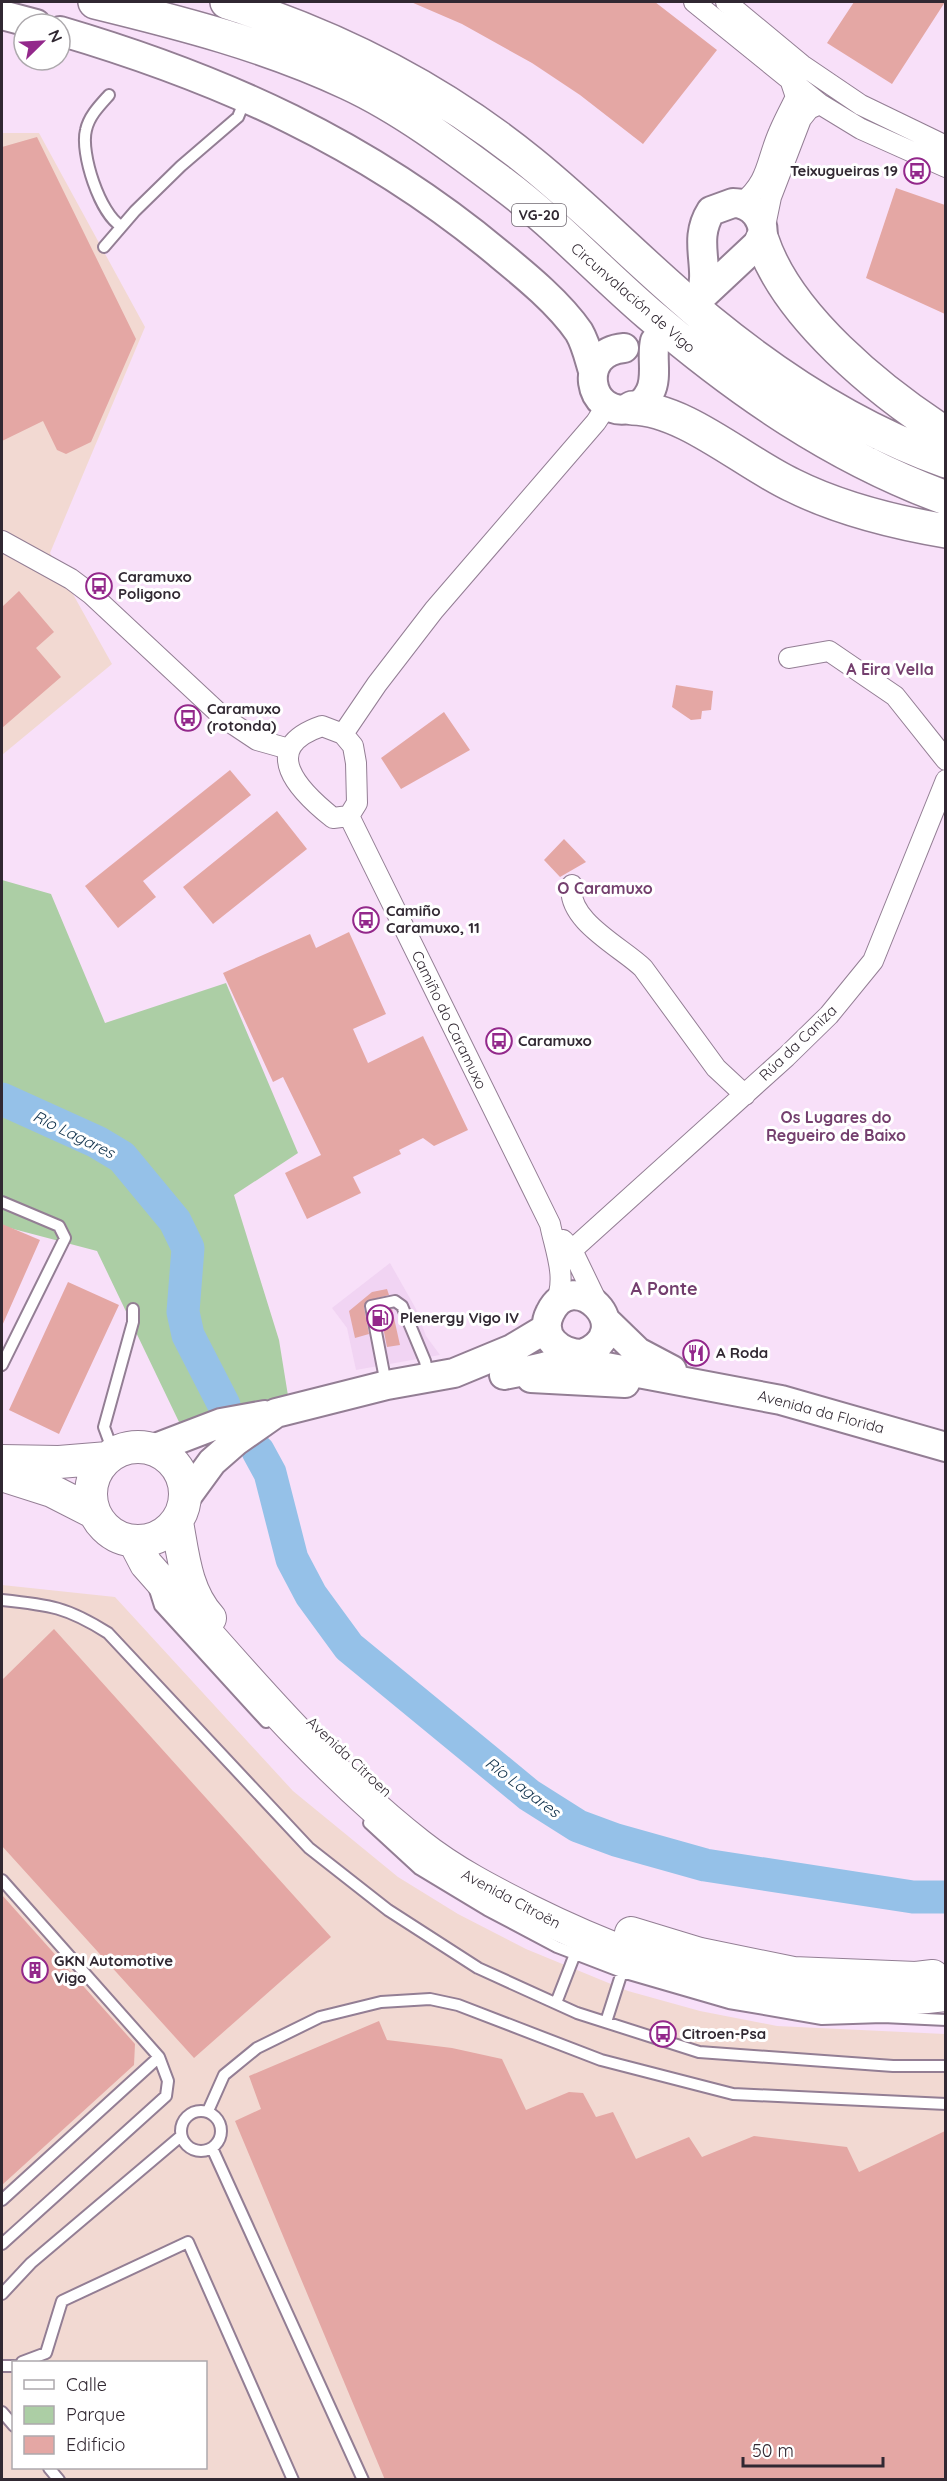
<svg xmlns="http://www.w3.org/2000/svg" width="947" height="2481" font-family="Quicksand,sans-serif">
<style>
.built{fill:#f1d4f3}
.industrial{fill:#f2d9d2;fill-rule:evenodd}
.green{fill:#accea5}
.lines{fill:none;stroke-linecap:round;stroke-linejoin:round}
.river{stroke:#95c1e8;stroke-width:33}
.building{fill:#e4a7a4}
.service-casing{stroke:#937e94;stroke-width:14}
.minor-casing{stroke:#937e94;stroke-width:22}
.secondary-casing{stroke:#937e94;stroke-width:32}
.primary-casing{stroke:#937e94;stroke-width:34}
.motorway-casing{stroke:#937e94;stroke-width:36}
.service{stroke:#fff;stroke-width:10}
.minor{stroke:#fff;stroke-width:20}
.secondary{stroke:#fff;stroke-width:28}
.primary{stroke:#fff;stroke-width:32}
.motorway{stroke:#fff;stroke-width:33}
.labels{text-anchor:middle;stroke-width:6;stroke-linejoin:round;paint-order:stroke}
.shield{fill:#fff;stroke:#6f6870;stroke-width:1.5}
.shield-label{font-size:14px;font-weight:bold;fill:#312832}
.poi-label{font-size:15px;font-weight:bold;fill:#312832;stroke:#fff;text-anchor:start}
.street-label{font-size:15px;fill:#312832;stroke:#fff}
.neighbourhood-label{font-size:16px;font-weight:bold;fill:#743f6e;stroke:#fff}
.water-label{font-size:16px;font-style:italic;fill:#0f314b;stroke:#fff}
.quarter-label{font-size:18px;font-weight:bold;fill:#743f6e;stroke:#fff}
</style>
<rect width="100%" height="100%" fill="#f8e0f9"/>
<path class="built" d="M390,1263l26,46 10,27 14,19 -84,15 -9,-42 -15,-20z"/>
<path class="industrial" d="M2,133h37l106,194 -95,226 62,111 -110,91z
M2,1585l113,12 178,194 105,86 60,37 68,35 102,42 72,20 77,15 168,8v445l-943,1zM14,2362h192v106h-192z"/>
<path class="green" d="M2,880l49,14 54,129 121,-40 72,170 -64,42 45,145 11,68 -111,14 -82,-171 -95,-25z"/>
<g class="lines">
<path class="river" d="M2,1099l95,43 25,15 53,64 13,27 -5,64 5,23 36,70
M258,1451l12,22 22,86 19,36 38,52 180,148 49,31 38,14 89,25 208,32h33"/>
</g>
<path class="building" d="M411,2h244l62,48 -74,94 -63,-49 -48,-32 -70,-39z
M854,2h91l-53,82 -65,-41z
M37,137l99,202 -45,103 -25,12 -9,-4 -14,-29 -41,20v-294z
M896,188l49,17v109l-79,-36z
M19,591l35,41 -18,16 25,29 -59,51v-121z
M676,685l37,6 -2,19 -9,1 -1,8 -10,1 -19,-13z
M444,712l26,38 -69,39 -20,-31z
M230,770l21,25 -108,86 13,16 -38,31 -33,-42z
M277,811l30,38 -94,75 -30,-37z
M564,839l22,23 -26,15 -16,-17z
M349,932l37,82 -33,15 15,34 55,-27 45,94 -34,16 -11,-8 -24,12 2,4 -48,23 8,16 -54,26 -22,-46 36,-18 -38,-78 -10,5 -50,-109 87,-39 6,14z
M2,1224l38,16 -38,86z
M68,1282l51,23 -60,129 -50,-24z
M387,1289l2,6 -23,6 -2,6 5,27 -14,4 -6,-27 23,-19z
M392,1309l8,36 -13,2 -7,-35z
M54,1629l277,308 -137,121 -192,-212v-166z
M2,1895l133,149 -1,21 -132,120z
M379,2021l8,19 65,8 50,11 24,51 43,-18 14,1 13,24 17,-5 23,47 53,-22 13,20 52,-21 93,11 12,25 86,-41v349h-560l-150,-359 26,-12 -12,-33z"/>
<g class="lines">
<g class="service-casing">
<path id="service" d="M109,95c-9,10 -20,21 -23,35 -6,23 14,84 35,96
M104,247l31,-36 46,-45 57,-49 7,-17
M2,1202l57,24 6,12 -63,127
M386,1384l-15,-78 24,-5 7,5 23,55 4,17
M114,1454l-10,-27 29,-105v-13
M155,1590l5,16 106,116
M2,1600c48,5 65,7 106,33l201,215 79,62 90,58 99,45 122,39 194,14h53
M369,1823l50,46 68,41 70,37 65,25 107,31 93,16 61,-2 63,3
M2,1880l157,177 -157,143
M556,2003l19,-49
M606,2022l16,-50
M181 2131a20 20 0 1 1 40 0a20 20 0 1 1-40 0Z
M208,2111l16,-36 33,-27 63,-31 61,-15 49,-3 28,6 143,55 132,34 213,10
M212,2148l151,332
M2,2244l164,-148 2,-15 -9,-24
M2,2294l29,-31 150,-127
M22,2362l24,-9 16,-52 126,-59 105,238
M2,2366h12
M2,2412l12,14
M49,2468l10,12"/>
</g>
<g class="minor-casing">
<path id="minor" d="M694,2l126,102 41,25 85,38
M726,2l76,63 59,40 85,41
M742,203c27,-22 24,-42 37,-71 5,-12 11,-23 17,-35l-5,-15
M764,231l7,-34 30,-78 8,-10 11,-5
M2,541l69,38 20,15 133,124 33,22 32,9
M789,658l40,-7 66,45 51,64
M322,726l21,8 10,12 3,17 1,40 -8,13 -16,2c-34,-27 -76,-70 -11,-92z
M343,734l34,-50 57,-74 162,-188 11,-17
M349,816l201,408c5,26 18,55 5,80
M572,885c-7,35 51,63 71,83l73,100 29,27
M563,1240l9,10 27,56
M572,1250l214,-193 43,-42 44,-54 73,-181"/>
</g>
<g class="secondary-casing">
<path id="secondary" d="M2,15l34,9
M60,31c163,48 307,113 438,222 28,23 61,50 81,79 7,12 10,26 14,39
M733,203c19,0 33,17 29,37l-61,57c10,-32 -9,-56 10,-86z
M624,348c-48,4 -36,69 5,61 9,-2 17,-8 21,-17 8,-15 1,-35 5,-51
M606,1321l32,31 34,18
M582,1354l19,12 180,34 165,47
M504,1375c27,-5 53,-10 79,-21 58,-25 -10,-90 -33,-41 -12,24 11,41 32,41
M531,1378l94,5
M153,1449l68,-26 44,-8
M185,1499l27,-37 24,-21 40,-28 111,-28 67,-12 58,-24 35,-21"/>
</g>
<g class="primary-casing">
<path id="primary" d="M91 1494a47 47 0 1 1 94 0a47 47 0 1 1-94 0Z
M2,1461l57,1 49,-4
M2,1475l50,16 43,22
M177,1522c6,33 9,70 33,96
M134,1541l12,23c85,96 172,202 273,281 34,27 73,47 111,66 133,66 266,103 416,84
M631,1933l69,21 93,19 123,5 17,-2"/>
</g>
<g class="motorway-casing">
<path id="motorway" d="M95,2c86,21 172,43 253,81 54,25 107,65 155,101 50,37 98,89 146,130 90,77 185,143 297,184
M227,2c110,35 212,86 303,160 62,50 117,108 179,159 72,59 149,109 237,140
M762,240c25,76 117,151 184,194
M632,408c53,1 111,54 160,77 48,24 101,37 154,46"/>
</g>
<use href="#service" class="service"/>
<use href="#minor" class="minor"/>
<use href="#secondary" class="secondary"/>
<use href="#primary" class="primary"/>
<use href="#motorway" class="motorway"/>
</g>
<defs>
<g id="bus-ring" transform="scale(1.35)"><circle r="9.5" fill="#fff" stroke="#93288b" stroke-width="1.5"/><path d="M-5-6H5V4H4V6H2V4H-2V6H-4V4H-5ZM-3.5-4V0h7V-4ZM-3.5 1.2v1.5H-2V1.2ZM2 1.2v1.5H3.5V1.2Z" fill="#93288b"/></g>
<g id="fuel-ring" transform="scale(1.35)"><circle r="9.5" fill="#fff" stroke="#93288b" stroke-width="1.5"/><path d="M-5.5-6h7V0h2V4h1.3V-2.5L3-4.5l.8-.8L6-3V5H2.5V1h-1V6h-7ZM-4.2-4.7v3.2H.2V-4.7Z" fill="#93288b"/></g>
<g id="restaurant-ring" transform="scale(1.35)"><circle r="9.5" fill="#fff" stroke="#93288b" stroke-width="1.5"/><path d="M-5-6h1v4h1v-4h1v4h1v-4h1v5L-1.5 .5V6h-2V.5L-5-1ZM5-6V6H3V1.5H1.5Q1.5-4 5-6Z" fill="#93288b"/></g>
<g id="building-ring" transform="scale(1.35)"><circle r="9.5" fill="#fff" stroke="#93288b" stroke-width="1.5"/><path d="M-4-6H4V6H1V3H-1V6H-4ZM-2.5-4.3h1.7v1.8h-1.7ZM.8-4.3h1.7v1.8H.8ZM-2.5-1h1.7V.8h-1.7ZM.8-1h1.7V.8H.8Z" fill="#93288b"/></g>
</defs>
<g fill-rule="evenodd">
<use href="#bus-ring" x="917" y="171"/>
<use href="#bus-ring" x="99" y="586"/>
<use href="#bus-ring" x="188" y="718"/>
<use href="#bus-ring" x="366" y="920"/>
<use href="#bus-ring" x="499" y="1041"/>
<use href="#fuel-ring" x="380" y="1318"/>
<use href="#restaurant-ring" x="696" y="1353"/>
<use href="#building-ring" x="35" y="1970"/>
<use href="#bus-ring" x="663" y="2034"/>
</g>
<g class="labels">
<rect class="shield" x="512" y="204" width="54" height="22" rx="4.5"/>
<g class="shield-label">
<text x="539" y="220">VG-20</text>
</g>
<g class="poi-label">
<text x="898" y="176" text-anchor="end">Teixugueiras 19</text>
<text x="118" y="582">Caramuxo<tspan x="118" dy="17">Poligono</tspan></text>
<text x="207" y="714">Caramuxo<tspan x="207" dy="17">(rotonda)</tspan></text>
<text x="386" y="916">Camiño<tspan x="386" dy="17">Caramuxo, 11</tspan></text>
<text x="518" y="1046">Caramuxo</text>
<text x="400" y="1323">Plenergy Vigo IV</text>
<text x="716" y="1358">A Roda</text>
<text x="54" y="1966">GKN Automotive<tspan x="54" dy="17">Vigo</tspan></text>
<text x="682" y="2039">Citroen-Psa</text>
</g>
<g class="street-label">
<text transform="translate(633 298) rotate(41)" y="5">Circunvalación de Vigo</text>
<text transform="translate(449 1020) rotate(64)" y="5">Camiño do Caramuxo</text>
<text transform="translate(798 1043) rotate(-44)" y="5">Rúa da Caniza</text>
<text transform="translate(821 1412) rotate(15)" y="5">Avenida da Florida</text>
<text transform="translate(349 1757) rotate(43)" y="5">Avenida Citroen</text>
<text transform="translate(511 1899) rotate(28)" y="5">Avenida Citroën</text>
</g>
<g class="neighbourhood-label">
<text x="890" y="675">A Eira Vella</text>
<text x="605" y="894">O Caramuxo</text>
<text x="836" y="1123">Os Lugares do<tspan x="836" dy="18">Regueiro de Baixo</tspan></text>
</g>
<g class="water-label">
<text transform="translate(74 1134) rotate(26)" y="6">Río Lagares</text>
<text transform="translate(523 1787) rotate(37)" y="6">Río Lagares</text>
</g>
<g class="quarter-label">
<text x="664" y="1295">A Ponte</text>
</g>
</g>
<rect width="947" height="2481" fill="none" stroke="#312832" stroke-width="6"/>
<rect x="12" y="2361" width="195" height="108" fill="#ffffff" stroke="#ada9ad" stroke-width="1.5"/>
<rect x="24" y="2380" width="30" height="9" fill="#ffffff" stroke="#ada9ad" stroke-width="1.5"/>
<text x="66" y="2391" font-size="18" fill="#312832">Calle</text>
<rect x="24" y="2406" width="30" height="18" fill="#accea5" stroke="#ada9ad" stroke-width="1.5"/>
<text x="66" y="2421" font-size="18" fill="#312832">Parque</text>
<rect x="24" y="2436" width="30" height="18" fill="#e4a7a4" stroke="#ada9ad" stroke-width="1.5"/>
<text x="66" y="2451" font-size="18" fill="#312832">Edificio</text>
<g transform="translate(42 42) rotate(66)"><circle r="28" fill="#ffffff" stroke="#ada9ad" stroke-width="1.5"/>
<path d="M0-4.5L10 22L0 15L-10 22Z" fill="#93288b"/>
<text y="-9" font-size="16" font-weight="bold" text-anchor="middle" fill="#312832">N</text>
</g>
<path d="M743 2457v9h140v-9" fill="none" stroke="#312832" stroke-width="3"/>
<text x="752" y="2457" font-size="18" fill="#312832" stroke="#ffffff" stroke-width="4.5" paint-order="stroke">50 m</text>
</svg>
